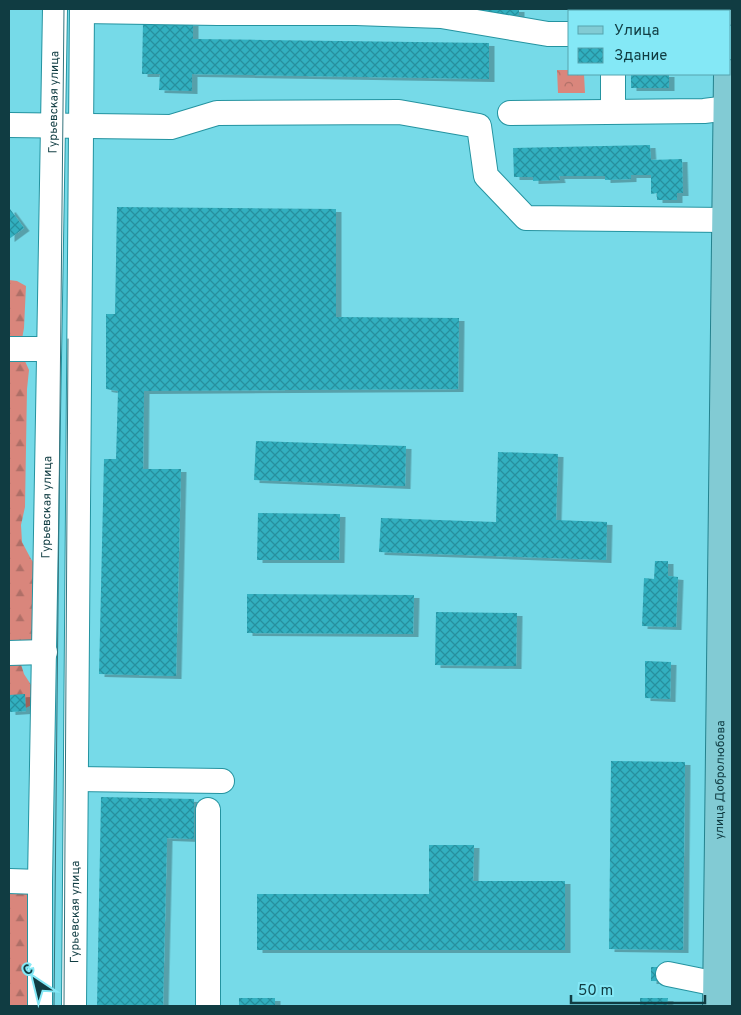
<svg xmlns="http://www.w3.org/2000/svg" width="741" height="1015" font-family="Overpass,sans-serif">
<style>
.forest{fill:url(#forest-firs)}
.park{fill:url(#park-crowns)}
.building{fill:url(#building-cross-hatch);filter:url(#shadow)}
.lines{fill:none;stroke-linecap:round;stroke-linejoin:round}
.minor-casing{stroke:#2493a0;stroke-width:26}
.major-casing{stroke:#24828e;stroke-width:30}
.minor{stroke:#fff;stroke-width:24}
.major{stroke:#82cbd4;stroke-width:28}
.tram{stroke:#34737c;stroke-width:1}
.labels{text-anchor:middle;stroke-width:5;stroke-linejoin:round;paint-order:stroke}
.street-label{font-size:12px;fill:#103c42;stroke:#84e8f6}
</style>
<defs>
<pattern id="forest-firs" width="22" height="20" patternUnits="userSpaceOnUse" patternTransform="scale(1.25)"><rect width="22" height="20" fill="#d9867c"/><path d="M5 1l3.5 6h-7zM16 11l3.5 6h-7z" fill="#af6f67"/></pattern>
<pattern id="park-crowns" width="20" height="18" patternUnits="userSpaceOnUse" patternTransform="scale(1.25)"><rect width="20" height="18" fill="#d9867c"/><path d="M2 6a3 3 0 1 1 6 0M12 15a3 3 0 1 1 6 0" fill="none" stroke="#af6f67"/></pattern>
<pattern id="building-cross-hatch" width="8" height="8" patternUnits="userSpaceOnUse" patternTransform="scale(1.25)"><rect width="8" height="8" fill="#31b0c0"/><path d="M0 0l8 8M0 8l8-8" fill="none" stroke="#28909e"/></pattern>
<filter id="shadow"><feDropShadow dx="5.5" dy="3" stdDeviation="0" flood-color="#0004"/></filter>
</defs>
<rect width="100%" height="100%" fill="#76dae8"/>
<path class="forest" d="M9,280l8,1 9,5 -2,42 -4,22 9,20 -2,19 -2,118 -4,18 1,17 9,17 9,12 2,66 -25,14 7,23 13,20 -5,11 -13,6 -10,-5z
M9,875l22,14 -2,117h-20z"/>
<path class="park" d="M557,70h13v4h14l1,19h-27z"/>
<path class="building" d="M478,9h41v6h-41z
M632,9h38v2h-38z
M143,22l50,1v16l296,4v36l-297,-5v17l-33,-1 1,-16h-18z
M631,74h38v14h-38z
M650,145l1,15 31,-1 1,34h-6v7h-20v-7l-6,1v-19h-20v4l-26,1v-4h-46l1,4 -27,1v-4h-19l-1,-29z
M117,207l219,2v108l123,1 -1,71 -314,2 -1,78h38l-5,207 -77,-2 5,-215h12l2,-68 -12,-2v-75h9z
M10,209l14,19 -15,11v-29z
M256,441l150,5 -1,40 -151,-6z
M498,452l60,2 -2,66 51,2 -1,38 -227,-8 2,-34 115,4z
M258,513l82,1 -1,46h-82z
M655,561h13v15l10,1 -2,50 -34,-1 2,-48 10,1z
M247,594l167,1 -1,39 -166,-1z
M436,612l81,1 -1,53 -81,-1z
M645,661l26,1 -1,37 -25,-1z
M25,694l1,17 -16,1 -1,-17z
M611,761l74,1 -2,188 -74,-1z
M101,797l93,2v40l-27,-1 -4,168h-66z
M429,845h45l-1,36h92v69h-308v-56h172z
M651,967h11v14h-11z
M239,998h36v8h-36z
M640,998h28l-1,8h-27z"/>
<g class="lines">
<g class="minor-casing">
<g id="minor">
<path d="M219,9v4h137l85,3 107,18h22"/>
<path d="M82,11l137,2"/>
<path d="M613,11v-2"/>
<path d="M613,74v37"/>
<path d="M510,113l194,-2 24,-3"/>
<path d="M9,125l162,2 46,-14 182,-1 80,14 7,50 40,42 200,2"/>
<path d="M9,349h40"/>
<path d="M9,653l36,-1"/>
<path d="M76,779l146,2"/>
<path d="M9,881l31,1"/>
<path d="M668,974l49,10 15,-1"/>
<path id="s1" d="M40,1006v-124l15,-873"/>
<path id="s2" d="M74,1006l8,-997"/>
<path d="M208,1006v-196"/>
</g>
</g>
<g class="major-casing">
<g id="major">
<path d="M728,11v-2"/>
<path id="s3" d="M717,1006l11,-932"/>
</g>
</g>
<use href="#minor" class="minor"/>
<use href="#major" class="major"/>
<path class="tram" d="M54,1006l10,-997
M64,1006l4,-667"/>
</g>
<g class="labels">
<g class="street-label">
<text dy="4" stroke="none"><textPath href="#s1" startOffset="904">Гурьевская улица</textPath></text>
<text dy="4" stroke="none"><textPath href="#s1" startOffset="499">Гурьевская улица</textPath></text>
<text dy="4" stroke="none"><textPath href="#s3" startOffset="226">улица Добролюбова</textPath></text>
<text dy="4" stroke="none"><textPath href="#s2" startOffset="94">Гурьевская улица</textPath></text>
</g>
</g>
<rect width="741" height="1015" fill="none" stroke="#103c42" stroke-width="20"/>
<rect x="568" y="10" width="162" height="65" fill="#84e8f6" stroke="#56a3ae"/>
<rect x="578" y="26" width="25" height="8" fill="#82cbd4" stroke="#56a3ae"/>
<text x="614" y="35" font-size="15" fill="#103c42">Улица</text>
<rect x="578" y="48" width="25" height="15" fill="url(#building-cross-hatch)" stroke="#56a3ae"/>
<text x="614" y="60" font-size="15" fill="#103c42">Здание</text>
<g transform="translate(35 980) rotate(325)" stroke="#84e8f6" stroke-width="4" paint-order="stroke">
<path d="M0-4L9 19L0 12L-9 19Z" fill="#103c42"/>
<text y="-8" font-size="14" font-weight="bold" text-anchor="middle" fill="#103c42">С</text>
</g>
<path d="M571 995v8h134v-8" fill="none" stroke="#103c42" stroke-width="2.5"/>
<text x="578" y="995" font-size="15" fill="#103c42" stroke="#84e8f6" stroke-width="4" paint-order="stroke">50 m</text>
</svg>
